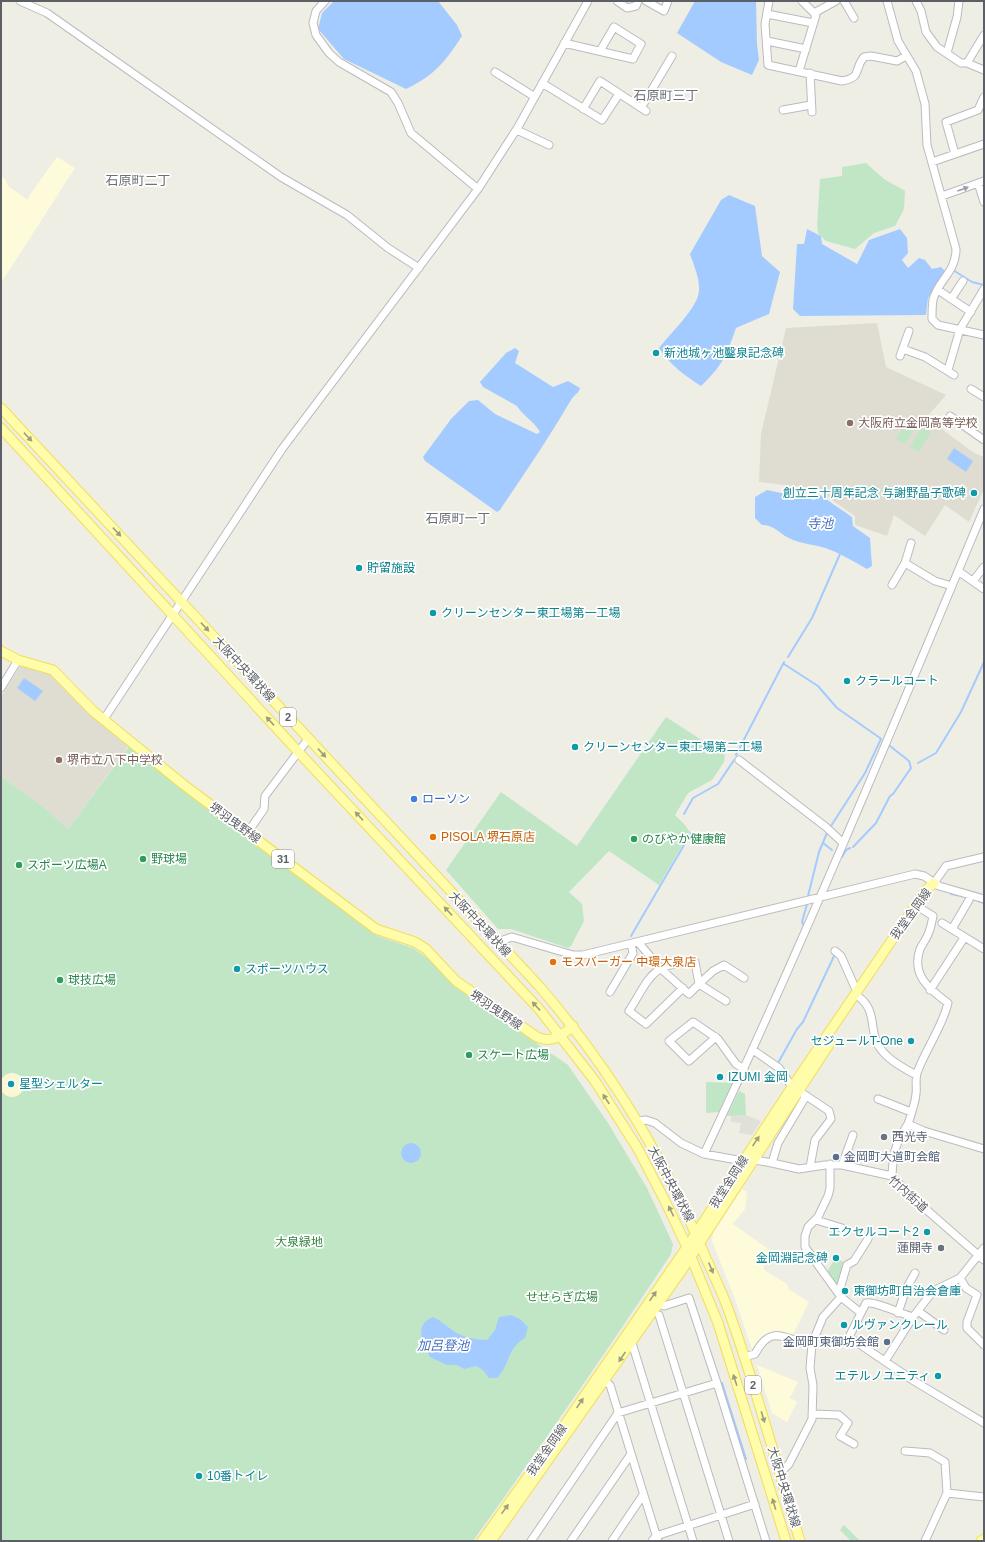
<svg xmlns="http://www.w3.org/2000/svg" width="985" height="1542" font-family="Arial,'Noto Sans JP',sans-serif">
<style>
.commercial{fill:#fefbda}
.industrial{fill:#e0dfd8}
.education{fill:#dfddd2}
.green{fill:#c0e6c6}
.sand{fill:#fbf7d3}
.water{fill:#a4cbff}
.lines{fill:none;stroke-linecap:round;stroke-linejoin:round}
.stream{stroke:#a4cbff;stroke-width:2}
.minor-casing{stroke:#b9bbc0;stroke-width:9}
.major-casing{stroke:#f2dd59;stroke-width:11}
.minor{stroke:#fff;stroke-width:7}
.major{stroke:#fffda9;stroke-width:9}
.oneway{fill:#9d9fa3}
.oneway2{fill:#9d9e80}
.culture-dot{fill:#0f9aa8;stroke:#fff;stroke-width:1.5}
.education-dot{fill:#8d6e63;stroke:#fff;stroke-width:1.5}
.shop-dot{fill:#3f7fe0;stroke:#fff;stroke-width:1.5}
.food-dot{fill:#e8710a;stroke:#fff;stroke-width:1.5}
.leisure-dot{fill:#2e9e5b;stroke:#fff;stroke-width:1.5}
.worship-dot{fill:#6b7280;stroke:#fff;stroke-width:1.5}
.service-dot{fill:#5c6f8a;stroke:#fff;stroke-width:1.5}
.labels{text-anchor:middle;stroke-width:3.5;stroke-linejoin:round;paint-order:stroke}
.shield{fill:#fff;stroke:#8d8f93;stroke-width:1}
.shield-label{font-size:11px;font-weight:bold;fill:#5c5f65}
.culture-label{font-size:12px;fill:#0d838f;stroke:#fff;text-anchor:start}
.education-label{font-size:12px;fill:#785e54;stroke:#fff;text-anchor:start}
.street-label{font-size:12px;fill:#5c5f65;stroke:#fff}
.shop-label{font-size:12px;fill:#366cbe;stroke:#fff;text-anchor:start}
.food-label{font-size:12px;fill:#c56008;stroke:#fff;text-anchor:start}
.leisure-label{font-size:12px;fill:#27864d;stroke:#fff;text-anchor:start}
.worship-label{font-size:12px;fill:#5b616d;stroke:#fff;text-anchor:start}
.service-label{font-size:12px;fill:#4e5e75;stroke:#fff;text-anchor:start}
.park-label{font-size:12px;fill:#348442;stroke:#fff}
.neighbourhood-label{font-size:13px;fill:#6d7077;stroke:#fff}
.water-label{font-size:13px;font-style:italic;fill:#4571c4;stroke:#fff}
</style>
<rect width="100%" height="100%" fill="#efeee4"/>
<path class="commercial" d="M57,157l18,11 -74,115v-107l5,4 2,6 20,14 1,-4z
M742,1189l5,3 -2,17 -12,15 39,28 -8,12v6l23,14 1,5 21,13 -17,35 -10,-4h-14l-10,10 -5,9 -18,-53 -23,-58 1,-8z
M757,1365l41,17 -8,16 7,4 -10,20 -15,-9z"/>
<path class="industrial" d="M746,1115l15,6 -9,14 -13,-2 2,-10 -10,-1v-6z"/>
<path class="education" d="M877,323l9,44 60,28 -18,21 15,14 31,23 10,4v32l-15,33 -24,-17 -20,31 -31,-21 -7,21 -32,-11v-9l-39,-27 -57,-7 2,-48 25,-106z
M21,665l27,7 42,43 39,30 -61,84 -22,-20 -45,-33v-79z"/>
<path class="green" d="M866,163l18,16 21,12 -1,18 -9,17 -21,7 -19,16 -29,-8 -8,-8 -1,-8 3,-46 22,-3v-9z
M908,420l9,5 -12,19 -9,-5z
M922,427l9,5 -12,20 -9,-5z
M666,717l59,38 -1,7 -12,18 -24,13 -13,22 9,9 6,8 -31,53 -50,-34 -40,41 13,12 2,17 -13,25 -3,2 -57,-19h-13l-52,-59 55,-78 76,54z
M130,745l167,131 81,60 35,12 17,12 25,27 113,78 40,58 39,65 26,56 -2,10c-64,97 -130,192 -198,287h-472v-765l45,33 22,20z
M706,1082l27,1 -14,29 -13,1z
M739,1091l6,3 1,21 -19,1z
M836,1257l10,7 -6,21h-4l-9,-13z
M844,1525l16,16h-9l-11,-11z"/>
<path class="sand" d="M0 1085a12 12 0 1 1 24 0a12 12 0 1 1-24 0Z"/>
<path class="water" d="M334,1h104l19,24 5,11c-17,26 -27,39 -56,53l-62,-30 -26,-30 4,-16z
M695,1h61l1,43 2,16 -7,15 -31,-13 -44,-29z
M729,195l26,11 7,50 18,16 -11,42 -33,14c-10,28 -13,37 -35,58 -17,-11 -31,-21 -42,-38 11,-14 34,-36 39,-52 4,-13 -4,-30 -8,-42l31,-54z
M807,229l14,7 1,8 35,20 12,-24 31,-11 7,9 1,15 -6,7 6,8 11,-10 6,2 7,9 9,-2 4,4 -17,27 -2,17 -126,1 -7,-7 4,-65h7z
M515,348l4,3 -4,12 38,24 15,-6 12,7c-1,5 -6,7 -9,12 -22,38 -47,74 -71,110l-3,2 -72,-51 -2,-4 28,-38 18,-18 9,-1 17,14 42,20 3,-2c-6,-11 -17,-16 -23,-26l-34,-19 -3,-5 26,-29z
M954,448l19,13 -7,11 -19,-13z
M767,490l48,10 2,-7 35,24 1,9 17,12 2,28 -5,3c-14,-8 -27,-16 -42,-21 -12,-4 -25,-4 -36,-10 -9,-4 -16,-14 -27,-13l-7,-7v-21z
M24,678l19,13 -8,10 -18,-13z
M401 1153a10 10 0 1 1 20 0a10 10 0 1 1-20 0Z
M511,1315l9,4 8,8 -3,11c-18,10 -15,27 -28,40h-8l-6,-8 -7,-4 -12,3 -7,-4h-10l-17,-8c-7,-14 -17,-32 3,-40 9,4 14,10 22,15 7,5 23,8 32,8l8,-10 4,-13z"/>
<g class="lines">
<path class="stream" d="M953,270l19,12 12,3
M788,657l24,-39 28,-64
M784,664l34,22 19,22 43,30
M736,755l48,-93
M918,763l18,-10 25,-41 23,-50
M684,814l9,-16 25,-14 16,-24
M831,826l34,-53 16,-34
M823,843l9,7
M853,847l23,-24 14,-27 3,-2 18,-26 -2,-7 -19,-15
M842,857l4,-7 4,-2
M951,894l11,2
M808,896l11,-44 8,-19
M978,901l6,2
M804,926l-2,-4 5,-18
M631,936l60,-103
M778,1063l19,-34 6,-7 32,-68
M722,1383l24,76"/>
<g class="minor-casing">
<path id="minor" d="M20,1l27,12 234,164 66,38 41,33 31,20
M325,1l-9,10 -3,12 3,12 13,18 10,9 52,30 7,11 13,30 67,56
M617,1l10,7 9,-2 2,-5
M646,1l18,10 4,-10
M769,1l-4,23 3,41 74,16c21,-4 11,-11 22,-24l7,-1 26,5 9,-5
M844,1l10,17
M887,1l11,40 18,30 9,33 2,41 29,104c0,24 -19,32 -23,51 -1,6 -1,13 -1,19l6,6 46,10
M916,1l5,10 5,21 11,15 24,16h6l17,7
M814,13l22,-12
M767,14l46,9
M767,41l39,8
M564,43l69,16 8,-15 -27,-17 -14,24
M947,53l10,-36 2,-16
M967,63l17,-28
M799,71l17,-56 -14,-14
M495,72l40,25
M810,73l2,39
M542,83l60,37 17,-26
M641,108l31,-52
M583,109l17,-28 46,30
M783,110l28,-5
M517,130l32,15
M955,154l-9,-32 32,-12 6,-13
M932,162l52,-18
M978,183l6,19
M942,196l42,-15
M938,290l33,22
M951,299l12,-18
M903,349l22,8 29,18
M900,356l9,-25
M948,370l12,-41 24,-40
M971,389l13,8
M950,416l34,24
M905,563l30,18 17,5
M958,571l26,18
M973,581l11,-14
M892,585l13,-22 6,-20
M1,688l17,-28
M104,719l178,-270 196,-260 40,-62 70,-126
M739,760l87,67 17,16
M248,832l16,-23 1,-13 43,-57
M934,883l12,-17 38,-9
M920,908l13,8c-1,5 -2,11 -4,16 -2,6 -6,11 -9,17 -9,26 9,40 28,54 -6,25 -22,45 -31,70 -2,7 0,14 -1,21 -1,10 -5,21 -8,30l16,7 60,18
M942,923l42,26
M952,929l17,-29
M497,942l15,-5 61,18h10l332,-81 9,2 15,10 45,13
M638,942l22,26 29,26 10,-10 -4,-22c-44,1 -44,14 -66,49l17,13 37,-36
M835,951l6,5 16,36
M930,990l34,-52
M610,992l23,-39 -2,-9
M859,997c18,14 10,31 19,48 8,14 24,22 38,30
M726,1001l-27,-17 14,-13 11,-6 20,13
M716,1037l-27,24 -20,-20 24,-19 25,17 18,25 8,5
M753,1050l26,18 13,19
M799,1091l30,20 2,8 -16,21 -5,27
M878,1099l33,13
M637,1121l9,-1 9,3 26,20 23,11 39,7 12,-1 17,3 27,6 26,-4h17l50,11 21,22 71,62
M704,1154c100,-212 190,-429 280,-645
M772,1163l6,-20 28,-47
M830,1164v24l-2,8 -10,21 -10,10 -3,9v11l36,50 20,16
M842,1165l11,-30
M892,1176c1,-23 3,-32 16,-52
M816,1220l26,8
M960,1278l6,10 11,7 -10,27v6l17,17
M839,1292l8,-27 7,-4 14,-22
M658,1304l6,2 25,-8 28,85 49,158
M918,1311l26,19
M898,1313l8,-24 9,-16
M659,1315l70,226
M913,1317c-11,-3 -39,-16 -47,-14l-17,34 65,44 70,42
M632,1343l61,198
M744,1357l11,-3c17,-33 31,-12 57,-10
M885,1361l28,-44 20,-26 27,-13 24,-30
M600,1378l10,7 48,156
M813,1414l26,1 9,8 -8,13 14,8
M905,1451l25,2 15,9 2,31 -22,48
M780,1473l9,-9 23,-45 1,-34 -3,-17 2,-24 11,-27 18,-20
M947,1493l37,4
M531,1541l87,-128 99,-30
M571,1541l60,-87
M612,1541l31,-46
M652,1541l4,-5 99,-32"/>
</g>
<g class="major-casing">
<path id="major" d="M1,408l538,578c70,81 126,173 167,272 7,16 15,32 21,48 28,77 49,157 73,235
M1,428l303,330 235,251 56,72 43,68 27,52 22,46 31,76 68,218
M1,651l17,9 35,10 40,41 91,74 192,144 39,13 11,7 30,32 81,56c15,7 25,-2 36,-11
M482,1541l81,-114 124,-180 105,-160 134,-197 8,-7
M491,1541l191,-271 148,-227
M981,1541l3,-2"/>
</g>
<use href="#minor" class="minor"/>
<use href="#major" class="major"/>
</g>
<defs><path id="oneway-solid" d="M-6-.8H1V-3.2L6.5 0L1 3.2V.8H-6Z"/></defs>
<use class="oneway" href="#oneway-solid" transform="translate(963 189) rotate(-20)"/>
<g class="oneway2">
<use href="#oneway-solid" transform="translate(28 437) rotate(47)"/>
<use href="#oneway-solid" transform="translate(117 532) rotate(47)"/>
<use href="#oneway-solid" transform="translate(205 627) rotate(47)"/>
<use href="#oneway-solid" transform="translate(270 721) rotate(-133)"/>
<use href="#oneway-solid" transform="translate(322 753) rotate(47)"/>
<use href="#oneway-solid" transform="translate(359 816) rotate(-133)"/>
<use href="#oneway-solid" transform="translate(448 911) rotate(-133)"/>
<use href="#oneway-solid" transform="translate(536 1006) rotate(-133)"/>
<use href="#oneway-solid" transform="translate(606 1099) rotate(-123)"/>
<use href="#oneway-solid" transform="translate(756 1141) rotate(-56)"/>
<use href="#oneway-solid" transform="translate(671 1211) rotate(-116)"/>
<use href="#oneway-solid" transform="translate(711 1268) rotate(67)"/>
<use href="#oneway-solid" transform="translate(653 1296) rotate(-55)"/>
<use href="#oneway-solid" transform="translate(622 1357) rotate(124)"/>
<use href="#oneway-solid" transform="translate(735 1380) rotate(-108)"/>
<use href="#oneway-solid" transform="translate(580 1403) rotate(-56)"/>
<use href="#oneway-solid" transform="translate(763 1417) rotate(73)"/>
<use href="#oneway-solid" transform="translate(774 1504) rotate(-107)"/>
<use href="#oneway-solid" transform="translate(505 1509) rotate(-54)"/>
</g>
<g class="culture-dot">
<circle cx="656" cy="353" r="4"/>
<circle cx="974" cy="493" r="4"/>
<circle cx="359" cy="568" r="4"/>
<circle cx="433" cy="613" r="4"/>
<circle cx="847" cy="681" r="4"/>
<circle cx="575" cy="747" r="4"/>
<circle cx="237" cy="969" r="4"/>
<circle cx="911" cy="1041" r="4"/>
<circle cx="720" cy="1077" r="4"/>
<circle cx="11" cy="1084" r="4"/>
<circle cx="927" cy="1232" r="4"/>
<circle cx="836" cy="1258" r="4"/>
<circle cx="845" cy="1291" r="4"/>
<circle cx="844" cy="1325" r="4"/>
<circle cx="938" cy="1376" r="4"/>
<circle cx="199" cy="1476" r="4"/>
</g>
<g class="education-dot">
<circle cx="850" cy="423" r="4"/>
<circle cx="59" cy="760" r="4"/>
</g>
<circle class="shop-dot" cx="414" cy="799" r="4"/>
<g class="food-dot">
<circle cx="433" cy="837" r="4"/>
<circle cx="553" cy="962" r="4"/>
</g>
<g class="leisure-dot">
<circle cx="634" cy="839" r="4"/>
<circle cx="143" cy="859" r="4"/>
<circle cx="19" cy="865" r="4"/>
<circle cx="60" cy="980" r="4"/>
<circle cx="469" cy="1055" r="4"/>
</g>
<g class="worship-dot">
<circle cx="884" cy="1137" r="4"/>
<circle cx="941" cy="1248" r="4"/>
</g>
<g class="service-dot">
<circle cx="836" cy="1157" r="4"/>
<circle cx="887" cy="1342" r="4"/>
</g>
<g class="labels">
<g class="shield">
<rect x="280" y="708" width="16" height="18" rx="3"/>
<rect x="272" y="850" width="22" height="18" rx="3"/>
<rect x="745" y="1376" width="16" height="18" rx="3"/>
</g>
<g class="shield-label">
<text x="288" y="721">2</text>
<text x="283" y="863">31</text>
<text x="753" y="1389">2</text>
</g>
<g class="culture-label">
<text x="664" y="357">新池城ヶ池鑿泉記念碑</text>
<text x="966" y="497" text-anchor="end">創立三十周年記念 与謝野晶子歌碑</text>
<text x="367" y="572">貯留施設</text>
<text x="441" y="617">クリーンセンター東工場第一工場</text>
<text x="855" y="685">クラールコート</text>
<text x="583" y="751">クリーンセンター東工場第二工場</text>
<text x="245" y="973">スポーツハウス</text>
<text x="903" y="1045" text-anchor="end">セジュールT-One</text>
<text x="728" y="1081">IZUMI 金岡</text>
<text x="19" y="1088">星型シェルター</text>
<text x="919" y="1236" text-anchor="end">エクセルコート2</text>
<text x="828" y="1262" text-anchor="end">金岡淵記念碑</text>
<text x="853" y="1295">東御坊町自治会倉庫</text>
<text x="852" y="1329">ルヴァンクレール</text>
<text x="930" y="1380" text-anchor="end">エテルノユニティ</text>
<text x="207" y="1480">10番トイレ</text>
</g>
<g class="education-label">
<text x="858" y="427">大阪府立金岡高等学校</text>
<text x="67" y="764">堺市立八下中学校</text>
</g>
<g class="street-label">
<text transform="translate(244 669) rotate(47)" y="4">大阪中央環状線</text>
<text transform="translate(235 823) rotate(36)" y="4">堺羽曳野線</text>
<text transform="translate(911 914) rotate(-54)" y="4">我堂金岡線</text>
<text transform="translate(480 924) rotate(47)" y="4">大阪中央環状線</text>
<text transform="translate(496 1010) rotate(34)" y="4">堺羽曳野線</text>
<text transform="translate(729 1182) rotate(-57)" y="4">我堂金岡線</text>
<text transform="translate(671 1184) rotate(62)" y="4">大阪中央環状線</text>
<text transform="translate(908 1194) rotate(42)" y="4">竹内街道</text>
<text transform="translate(547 1450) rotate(-55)" y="4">我堂金岡線</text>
<text transform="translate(784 1487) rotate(73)" y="4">大阪中央環状線</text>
</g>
<g class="shop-label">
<text x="422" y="803">ローソン</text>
</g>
<g class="food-label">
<text x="441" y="841">PISOLA 堺石原店</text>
<text x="561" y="966">モスバーガー 中環大泉店</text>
</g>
<g class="leisure-label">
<text x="642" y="843">のびやか健康館</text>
<text x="151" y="863">野球場</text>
<text x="27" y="869">スポーツ広場A</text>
<text x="68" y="984">球技広場</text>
<text x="477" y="1059">スケート広場</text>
</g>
<g class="worship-label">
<text x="892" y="1141">西光寺</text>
<text x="933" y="1252" text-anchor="end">蓮開寺</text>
</g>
<g class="service-label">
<text x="844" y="1161">金岡町大道町会館</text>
<text x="879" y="1346" text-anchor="end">金岡町東御坊会館</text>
</g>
<g class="park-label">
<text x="299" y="1246">大泉緑地</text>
<text x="562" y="1301">せせらぎ広場</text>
</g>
<g class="neighbourhood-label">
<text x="666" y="100">石原町三丁</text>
<text x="138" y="185">石原町二丁</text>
<text x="458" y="523">石原町一丁</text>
</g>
<g class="water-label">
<text x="820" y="528">寺池</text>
<text x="443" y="1350">加呂登池</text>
</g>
</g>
<rect width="985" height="1542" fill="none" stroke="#5c5f65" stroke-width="4"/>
</svg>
